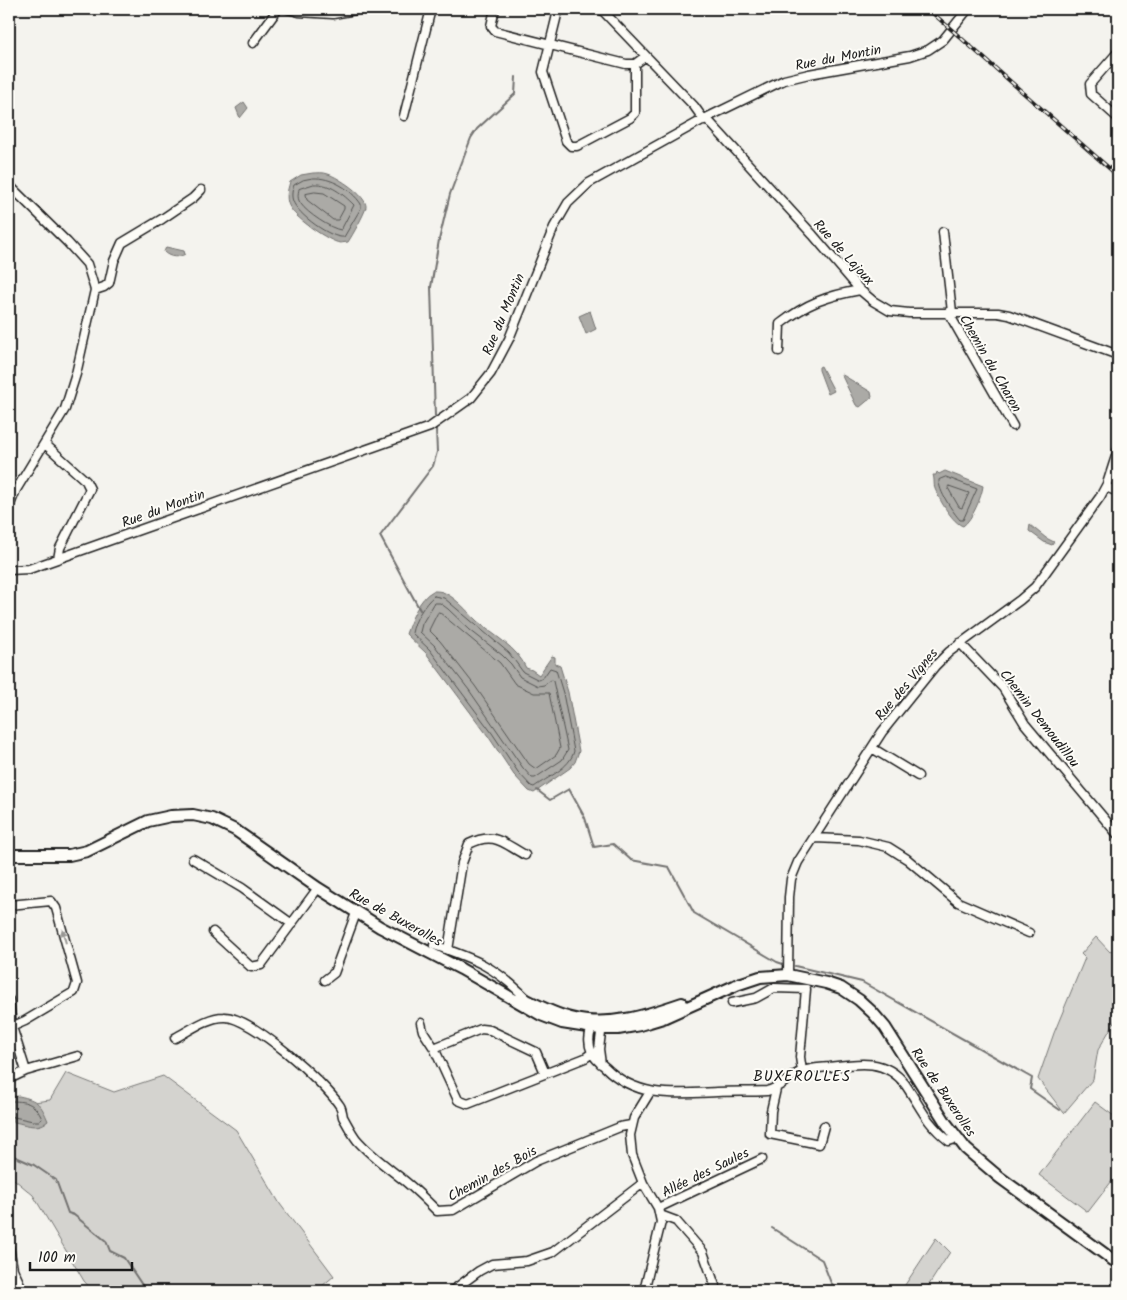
<svg xmlns="http://www.w3.org/2000/svg" width="1127" height="1300" font-family="Kalam,sans-serif">
<style>
.green{fill:#d4d3cf;stroke:#787876}
.water{fill:#abaaa6;stroke:#72716f}
.lines{fill:none;stroke-linecap:round;stroke-linejoin:round}
.shore{stroke:#555553;stroke-width:1}
.stream{stroke:#72716f;stroke-width:2}
.minor-casing{stroke:#1c1c1c;stroke-width:11}
.tertiary-casing{stroke:#1c1c1c;stroke-width:14}
.minor{stroke:#fdfcf7;stroke-width:8}
.tertiary{stroke:#fdfcf7;stroke-width:10}
.rail-casing{stroke:#1c1c1c;stroke-width:4}
.rail{stroke:#fdfcf7;stroke-width:2;stroke-dasharray:5.5;stroke-linecap:butt}
.oneway{fill:#989794}
.labels{text-anchor:middle;stroke-width:4;stroke-linejoin:round;paint-order:stroke}
.street-label{font-size:14px;fill:#1c1c1c;stroke:#fdfcf7}
.neighbourhood-label{font-size:15px;letter-spacing:1px;fill:#1c1c1c;stroke:#fdfcf7}
</style>
<rect width="100%" height="100%" fill="#f4f3ee"/>
<filter id="ink" filterUnits="userSpaceOnUse"><feTurbulence type="fractalNoise" baseFrequency=".02" numOctaves="2"/><feDisplacementMap in="SourceGraphic" scale="10" xChannelSelector="R" yChannelSelector="G"/><feConvolveMatrix kernelMatrix="1 2 1 2 8 2 1 2 1" color-interpolation-filters="sRGB"/></filter>
<g filter="url(#ink)">
<path class="green" d="M1096,937l14,15 8,-5v69l-20,34 -5,29 -29,34 -26,-34 16,-46 31,-75 -4,-4z
M66,1073l48,19 49,-16 73,54 44,74 54,72 -18,15h-223l-9,-10 -51,-86 -24,-20v-70l41,-5z
M1095,1102l23,17v54l-30,39 -49,-37z
M936,1238l14,14 -25,39h-24z"/>
<path class="water" d="M244,102l4,6 -8,10 -4,-10z
M313,173c5,0 10,-1 15,1 10,3 39,22 38,33 -1,6 -14,29 -18,35 -3,0 -5,1 -8,1 -12,-2 -43,-24 -49,-34 -6,-8 -4,-18 -1,-27l11,-7z
M166,247l18,4 1,3c-6,4 -15,4 -21,-2z
M590,311l6,18 -10,5 -7,-18z
M821,366l13,25 -6,3 -9,-24v-3z
M841,374l30,18 1,5 -12,10 -4,-2z
M945,471l38,15c-1,10 -11,34 -20,40 -10,-3 -23,-25 -27,-35 -3,-5 -1,-11 -3,-16h3l1,-3 2,2z
M1030,525l16,13 8,4 -2,3 -8,-3 -15,-11z
M433,591c4,0 8,0 12,2 12,6 22,18 32,28 17,15 40,26 49,47l6,2 7,5 13,-19 3,1v7l5,2 8,26 11,59 -4,11 -5,6 -36,25 -5,-2 -15,-16 -26,-39 -62,-83 -20,-19c5,-14 13,-36 27,-43z
M19,1096c19,4 22,8 29,25 -12,10 -24,2 -39,0v-24z"/>
<g class="lines">
<path class="shore" d="M313,178c18,-1 38,11 48,26v4l-17,29c-13,2 -47,-23 -51,-36 -2,-5 -1,-11 1,-16l9,-5z
M314,184c16,-1 29,10 40,21l-13,25c-10,-1 -34,-17 -40,-26 -4,-5 -3,-10 -2,-15z
M315,192l9,1 20,13v3l-6,11h-5l-26,-20 -1,-6z
M946,477l31,12 -14,31h-3c-7,-8 -22,-29 -21,-40z
M949,486l20,7 -7,15 -3,-1 -11,-19z
M434,596l10,2 65,55 14,19 16,8 4,-2 7,-10 6,2 7,23 11,58c-4,17 -26,26 -40,36l-3,-1 -13,-14 -26,-39 -62,-83 -18,-17c2,-12 12,-29 22,-37z
M435,603h5l8,6 22,21 32,25 9,9 9,13 18,9 6,-1 7,-5 2,1 15,69 -6,10 -27,18h-3l-9,-10 -54,-78 -34,-44 -15,-14 2,-8z
M439,612l61,51 15,21 19,9h15l11,55 -4,7 -20,14 -7,-5 -54,-78 -35,-45 -11,-11 8,-16z
M9,1101c16,0 26,1 33,18l-2,2h-7l-24,-5"/>
<path class="stream" d="M435,416l-4,-129 8,-47 11,-46 21,-56 6,-9 38,-35 1,-17
M420,610l-40,-74 53,-70 4,-14 -1,-23
M537,790l13,10 19,-11 16,29 9,29 19,-3 18,16 38,7 25,46 83,49 6,2
M795,966l67,16 170,96 -2,11 30,21
M9,1154l25,11 22,15 12,33 6,2 32,26 4,10 14,7 22,33
M772,1228l50,32 9,23 9,8"/>
<g class="minor-casing">
<path id="minor" d="M288,9l11,3 34,2 28,-5
M495,9l-4,17 4,5 131,33h9l11,-8
M554,9l3,6 -14,57 23,69 5,5h6l53,-28 5,-5v-49
M601,9l93,97 10,14
M253,43l25,-34
M1118,52l-28,32 1,10 27,24
M404,116l27,-107
M706,118l107,117 47,55 13,11 17,10 19,2h89l11,2 109,40
M9,185l58,57 20,22 8,26 -19,84 -11,35 -49,81 -7,17
M943,232l9,80
M95,290l9,-3 5,-4 5,-22 8,-18 40,-24 31,-21 8,-8
M948,312l65,114
M779,351l1,-27c27,-21 47,-28 80,-34
M45,444l41,37 4,8 -30,59 -2,11
M1106,487l12,5
M9,570l20,-1 401,-142 41,-29 20,-25 18,-34 45,-112 14,-24 21,-20 117,-65 78,-38 25,-6 101,-18 18,-6 15,-10 25,-31
M960,643l43,45 22,36 93,111
M872,748l46,28
M815,838l44,2 29,7 19,12 51,43 71,31
M193,859l49,29 50,36
M9,905l42,-4 5,7 21,75 -3,9 -49,29 -16,7
M213,932l38,35 10,-2 57,-77
M434,945c41,14 60,21 92,53
M448,950l14,-87 7,-19c25,-13 34,-1 56,11
M788,975l1,-78 2,-18 7,-17 84,-130 53,-66 14,-14 71,-52 15,-13 65,-90 7,-13 11,-34
M325,980l9,-7 22,-60
M9,1000l3,27 14,44
M732,1003l24,-5 18,-10 32,1 -6,68 2,14
M421,1023l2,8 11,17
M175,1038c14,-7 32,-21 49,-21 27,-1 101,66 116,89 2,3 2,7 3,11 4,7 9,17 14,23 15,17 32,28 49,42 11,9 21,19 31,29l16,-1 83,-49 84,-34 11,-2
M601,1064l-2,-15 2,-16 -4,-12c-8,9 -10,20 -5,32 3,6 8,10 13,14 32,32 71,27 112,25 17,-1 33,0 50,-1 13,-3 21,-13 33,-19 9,-4 21,-4 30,-5 28,-4 55,-9 75,17 16,23 20,38 44,57l9,-3
M545,1073l-9,-21 -46,-22 -9,-1 -47,19 24,52 10,4 117,-46 7,-5
M9,1079l17,-8 52,-15
M776,1089l-5,22 -1,23 49,10 5,-18
M658,1208l104,-49
M660,1215l16,6 27,31 14,39
M9,1247l4,22 10,22
M452,1291l27,-20 13,-7 35,-3 26,-9 90,-69
M644,1291l17,-69 -3,-14 -15,-25 -11,-28 -2,-20 4,-17 16,-26"/>
</g>
<g class="tertiary-casing">
<path id="tertiary" d="M9,855h60l18,-4 61,-30 23,-5 22,-1 19,4 23,11 83,58 62,39 81,42 80,46 21,8 38,6h18l22,-4 23,-7 78,-35
M736,985l24,-8 28,-2 38,8 15,5 18,12 13,12 13,15 61,96 20,26 33,28 114,83 5,2
M521,997c16,8 33,17 50,21 38,10 76,-3 111,-15"/>
</g>
<use href="#minor" class="minor"/>
<use href="#tertiary" class="tertiary"/>
<g class="rail-casing">
<path id="rail" d="M928,9l190,167"/>
</g>
<use href="#rail" class="rail"/>
</g>
<defs><path id="oneway-solid" d="M-6-.8H1V-3.2L6.5 0L1 3.2V.8H-6Z" transform="scale(1.25)"/></defs>
<use class="oneway" href="#oneway-solid" transform="translate(64 936) rotate(-105)"/>
</g>
<g class="labels">
<g class="street-label">
<text transform="translate(838 57) rotate(-11)" y="5">Rue du Montin</text>
<text transform="translate(844 252) rotate(48)" y="5">Rue de Lajoux</text>
<text transform="translate(503 314) rotate(-67)" y="5">Rue du Montin</text>
<text transform="translate(991 363) rotate(60)" y="5">Chemin du Charon</text>
<text transform="translate(163 508) rotate(-20)" y="5">Rue du Montin</text>
<text transform="translate(906 684) rotate(-50)" y="5">Rue des Vignes</text>
<text transform="translate(1040 718) rotate(52)" y="5">Chemin Demoudillou</text>
<text transform="translate(396 917) rotate(29)" y="5">Rue de Buxerolles</text>
<text transform="translate(944 1092) rotate(56)" y="5">Rue de Buxerolles</text>
<text transform="translate(705 1172) rotate(-26)" y="5">Allée des Saules</text>
<text transform="translate(492 1173) rotate(-29)" y="5">Chemin des Bois</text>
</g>
<g class="neighbourhood-label">
<text x="802" y="1081">BUXEROLLES</text>
</g>
</g>
<rect width="1127" height="1300" fill="none" stroke="#fdfcf7" stroke-width="30"/>
<rect x="15" y="15" width="1097" height="1270" fill="none" stroke="#1c1c1c" stroke-width="2" filter="url(#ink)"/>
<path d="M30 1262v8h102v-8" fill="none" stroke="#1c1c1c" stroke-width="2.5"/>
<text x="38" y="1262" font-size="15" fill="#1c1c1c" stroke="#fdfcf7" stroke-width="4" paint-order="stroke">100 m</text>
</svg>
